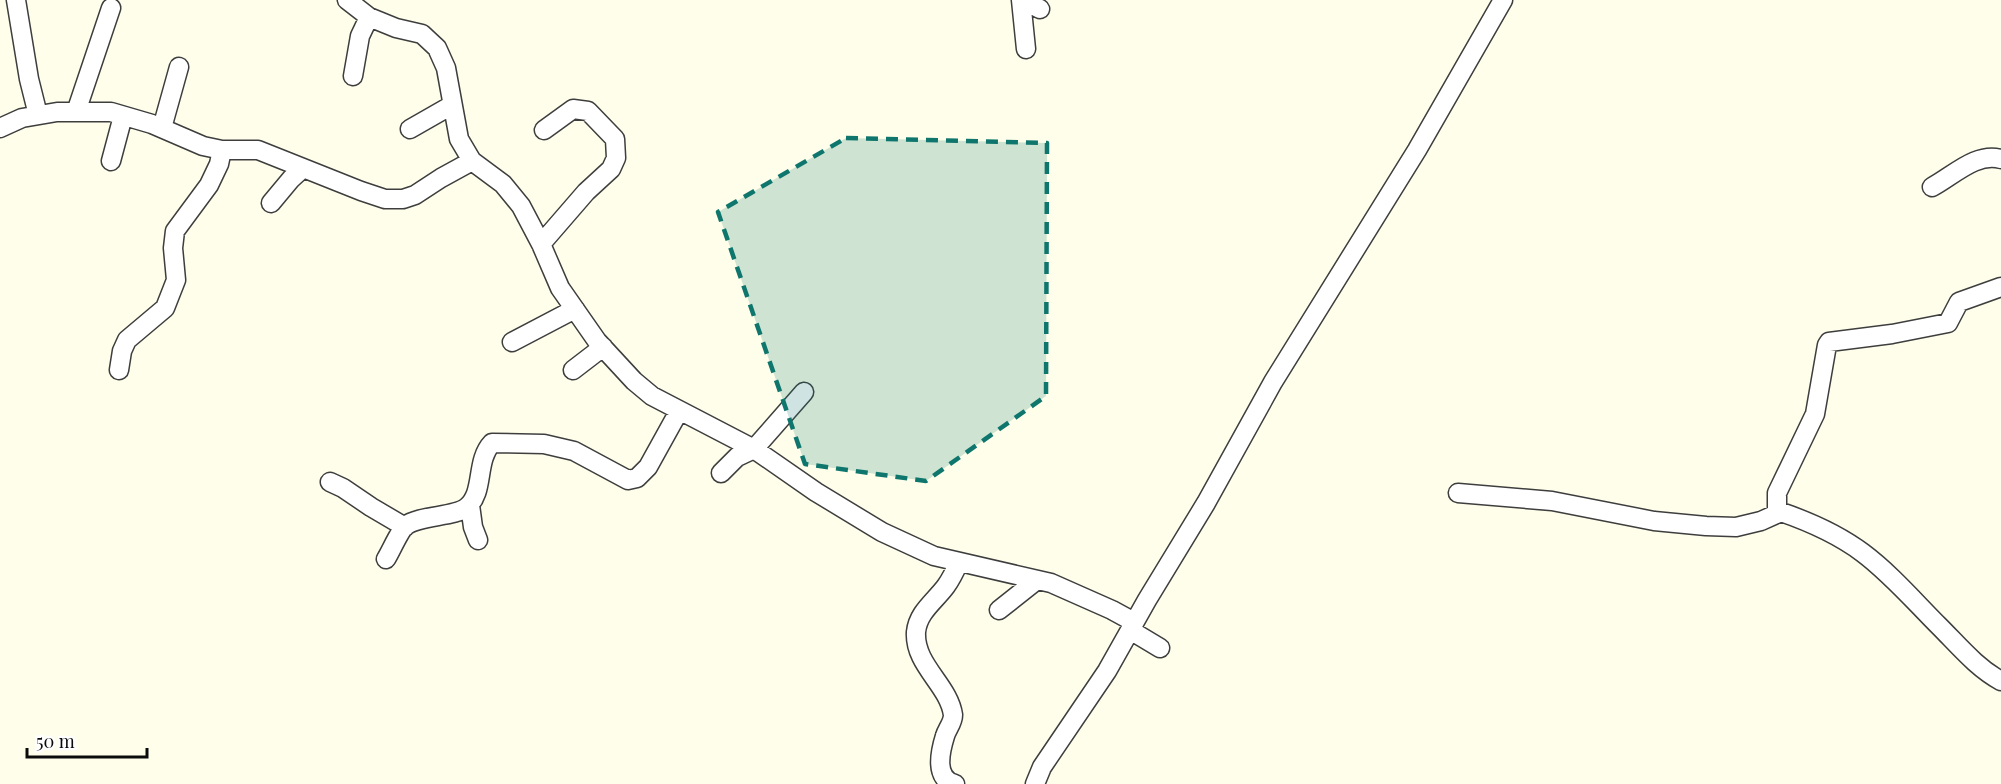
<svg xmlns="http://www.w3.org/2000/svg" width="2001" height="784" font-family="'Playfair Display',serif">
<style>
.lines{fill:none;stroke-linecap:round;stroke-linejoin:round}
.minor-casing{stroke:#3e3e3e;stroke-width:21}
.minor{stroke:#fff;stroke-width:18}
.marked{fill:#0f766e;fill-opacity:0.2;stroke:#0f766e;stroke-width:4.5;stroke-dasharray:12 8;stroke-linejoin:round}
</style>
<rect width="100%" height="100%" fill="#fefeea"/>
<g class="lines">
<g class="minor-casing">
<path id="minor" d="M16,0l13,79 9,36
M347,0l22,17 27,11 26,6 15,14 9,20 13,71 13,22 31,23 18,22 20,38 19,44 37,53 37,40 18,15 102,53 62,43 66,40 52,24 117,27 61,27 22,12
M1021,0l5,49
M1023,0l17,9
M353,76l7,-40 9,-19
M76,112l35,-104
M0,128l22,-10 35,-6h54l41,12 51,22 19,4h36l103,41 24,8h18l12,-4 26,-17 31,-17
M162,128l17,-61
M410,129l42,-24
M111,161l12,-45
M1932,187c21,-11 44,-35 69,-28
M271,203l20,-24 12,-11
M541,244l45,-52 25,-23 5,-11 -1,-19 -27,-28 -15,-2 -29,21
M512,342l63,-33
M119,370l3,-19 5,-11 38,-32 11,-28 -3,-32 2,-17 34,-46 10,-21 3,-14
M573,370l30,-23
M721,473l16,-16 17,-8 50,-57
M330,482l13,6 28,19 34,20
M1458,493l94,8 102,20 52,5 30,1 25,-6 20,-9c29,10 58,23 82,41 28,21 52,49 76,73 20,20 38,42 62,55
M470,505l3,22 5,13
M1781,512l-4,-4v-15l38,-79 12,-69 2,-3 63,-8 56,-11 11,-21 42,-15
M386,559c5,-8 13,-27 19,-33 14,-11 51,-9 62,-19 18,-15 8,-46 25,-64l52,1 30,7 54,29 9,-2 11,-11 31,-56
M999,610l38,-30
M1130,630l30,18
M955,784c-21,-5 -15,-32 -10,-48 2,-7 8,-13 8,-21 -4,-30 -39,-50 -37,-83 2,-20 19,-31 30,-46 5,-7 9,-15 13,-24
M1035,784l7,-17 65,-96 40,-71 59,-97 67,-121 144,-232 86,-150"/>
</g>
<use href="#minor" class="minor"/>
</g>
<path class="marked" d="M846,138l201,5 -1,253 -120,85 -121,-17 -87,-252z"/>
<path d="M27 748v9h120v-9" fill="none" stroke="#0b0b0b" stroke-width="3"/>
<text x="36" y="748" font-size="18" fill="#0b0b0b" stroke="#ffffff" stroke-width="4.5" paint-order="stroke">50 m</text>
</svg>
